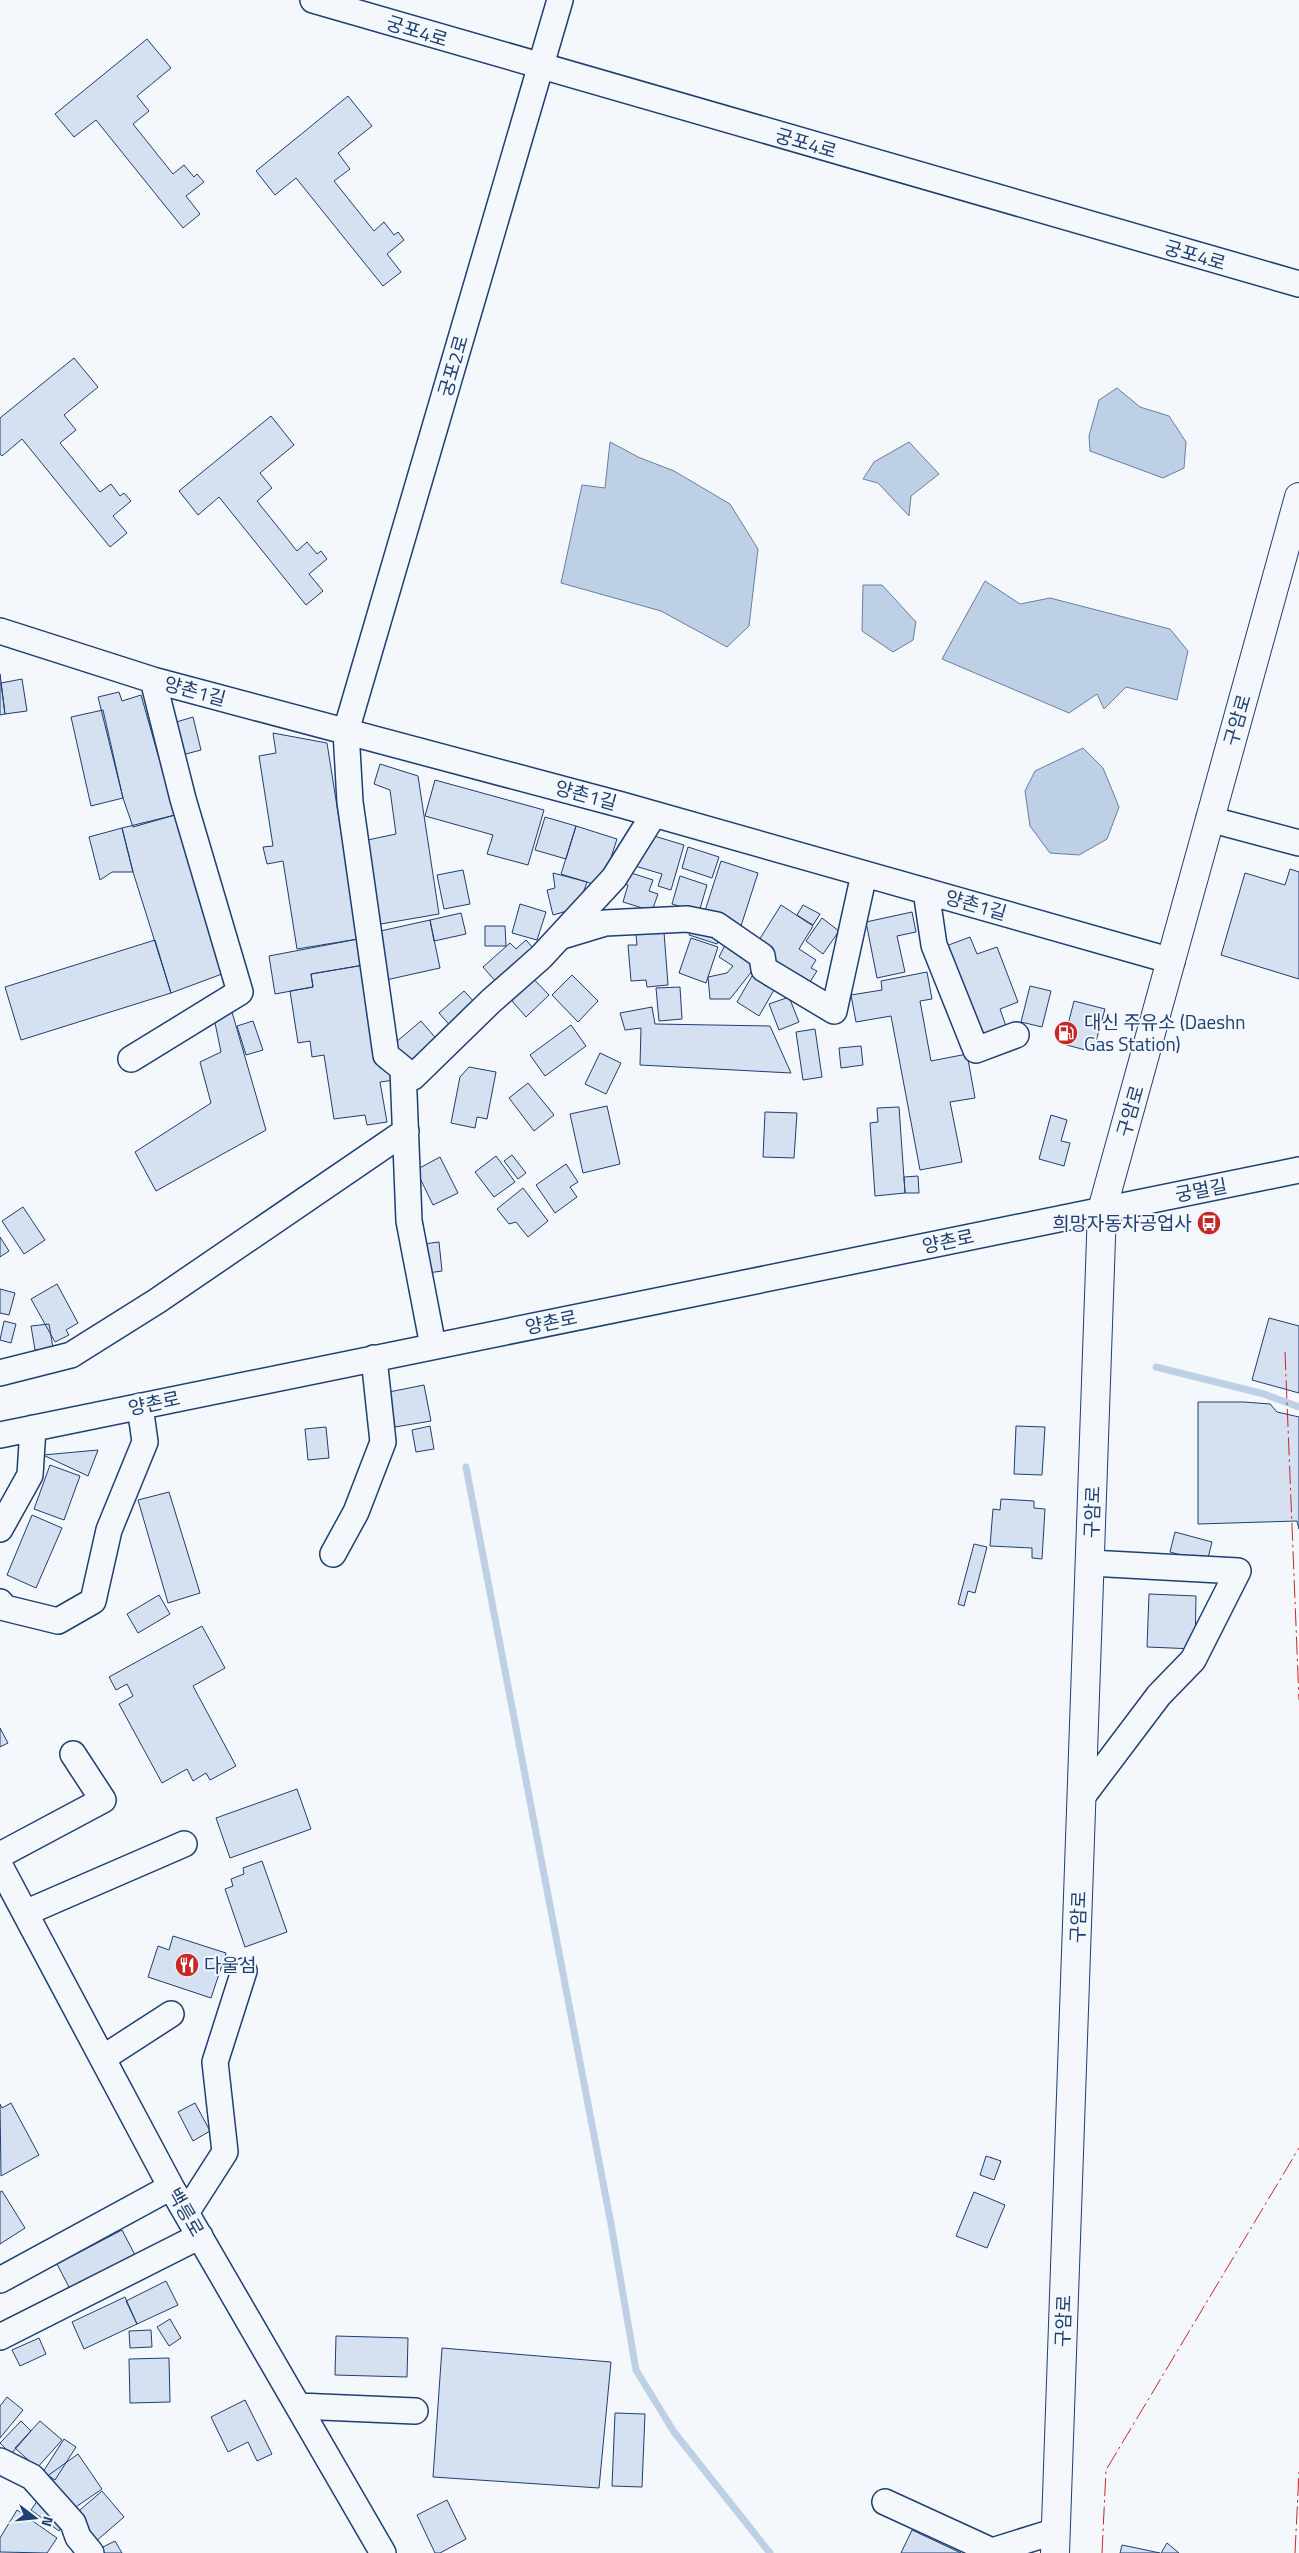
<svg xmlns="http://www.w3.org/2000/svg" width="1299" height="2553" font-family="'Titillium Web','Noto Sans KR',sans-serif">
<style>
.water{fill:#bed0e5;stroke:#687fa3}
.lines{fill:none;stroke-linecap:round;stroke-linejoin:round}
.stream{stroke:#bed0e5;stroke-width:7}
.building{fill:#d5e0f0;stroke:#1d3f73}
.minor-casing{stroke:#1d3f73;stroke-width:28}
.major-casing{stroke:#1d3f73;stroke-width:30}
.minor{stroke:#f4f7fb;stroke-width:25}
.major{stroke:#f4f7fb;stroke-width:28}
.power{stroke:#c62828;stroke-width:1;stroke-dasharray:18 4 2.5 4;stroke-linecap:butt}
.labels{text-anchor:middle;stroke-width:4;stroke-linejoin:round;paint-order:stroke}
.street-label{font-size:19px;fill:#1d3f73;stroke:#f4f7fb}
.poi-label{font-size:19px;fill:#1d3f73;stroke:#f4f7fb;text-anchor:start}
</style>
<rect width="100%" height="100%" fill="#f4f7fb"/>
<path class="water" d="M1117,388l23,19 29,9 17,26 -2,26 -21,10 -73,-27 -1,-15 10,-36z
M610,442l28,15 36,14 56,33 28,45 -9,77 -22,21 -66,-36 -100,-28 21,-98 23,3z
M909,442l30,32 -28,22 -2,20 -31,-33 -15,-4 11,-17z
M985,581l35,23 30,-6 120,31 18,22 -11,49 -51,-13 -22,22 -7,-15 -28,19 -127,-54z
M863,585h19l34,37 -3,18 -20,12 -31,-21z
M1083,748l20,20 16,39 -12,32 -28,16 -29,-2 -20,-27 -5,-35 10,-20z"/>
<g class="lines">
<path class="stream" d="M1156,1367l108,27 35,13
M466,1467l145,757 25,146 38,62 96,121"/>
</g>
<path class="building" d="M147,39l24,29 -34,28 12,15 -16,13 40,50 11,-9 10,12 3,-3 7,8 -18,14 14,18 -17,14 -87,-108 -22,17 -19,-23z
M348,96l24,30 -34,27 12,16 -16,12 40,50 10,-9 10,13 4,-3 6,8 -17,14 14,18 -18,14 -87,-108 -21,17 -19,-24z
M74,358l24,29 -34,28 12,15 -16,13 40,49 11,-8 9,12 4,-3 7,8 -18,15 14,17 -17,14 -88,-108 -20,17 -2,-2v-36z
M271,416l23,29 -34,28 12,15 -15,13 40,50 10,-9 10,12 4,-3 6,8 -18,15 14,17 -17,14 -87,-108 -21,18 -19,-24z
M0,674l5,40 -5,1z
M22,679l5,32 -22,3 -4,-31z
M119,692l3,9 19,-6 34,120 -42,12 -10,-29 -25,-101z
M103,710l20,88 -32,8 -20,-89z
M193,717l8,33 -19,5 -9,-32z
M273,733l54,10 31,196 -61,10 -14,-88 -16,3 -4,-17 10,-1 -14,-90 17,-3z
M380,764l38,12 21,138 -64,11 -12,-84 33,-7 -6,-44 -16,-6z
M435,780l109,30 -16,55 -41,-11 6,-19 -68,-19z
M175,815l47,159 -51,19 -38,-121 -11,-44z
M545,817l31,9 -10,33 -31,-9z
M576,826l41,13 -10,31 -14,14 -32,-10z
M122,828l11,44h-21l-12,8 -11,-43z
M644,833l40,12 -13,45 -13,-4 4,-12 -27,-8z
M688,847l31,10 -7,21 -30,-10z
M721,861l37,12 -17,53 -37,-12z
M1290,869l9,3v107l-78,-24 24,-82 40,12z
M463,870l7,34 -26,5 -7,-34z
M625,871l28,9 -4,11 9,3 -6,17 -29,-9 5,-17 -7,-2z
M553,873l34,9 -5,14 -15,15 -14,4 -6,-25 8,-2z
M680,876l27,9 -8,27 -27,-8z
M520,904l26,8 -9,28 -25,-7z
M781,905l32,21 -14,23 17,11 -5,8 6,3 -11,17 -42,-27 -8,-16z
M803,905l17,9 -7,11 -16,-10z
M912,912l4,20 -19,4 8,36 -28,6 -11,-56z
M461,913l5,21 -32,7 -4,-21z
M822,918l17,13 -16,23 -17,-13z
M430,920l10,48 -54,12 -10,-48z
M693,923l28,9 -4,12 -28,-9z
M485,926h20l1,20h-21z
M664,932l4,53 -21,2 -1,-7 -15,1 -3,-36h9l-1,-11z
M729,937l31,24 -30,38h-20l-2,-22 19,-4 6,-7 -14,-9z
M970,937l7,17 20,-7 21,55 -18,7 7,20 -27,10 -34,-93z
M691,938l27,9 -12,36 -27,-10z
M358,939l6,26 -53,9 2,13 -38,7 -6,-38z
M155,940l16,53 -150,47 -16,-53z
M526,940l10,11 -38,33 -15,-17 27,-24 6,6z
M364,965l16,103 13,-2 2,14 -15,2 7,40 -20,3 -2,-10 -31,4 -10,-64 -12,2 -2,-16 -12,2 -8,-52 23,-4 -2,-13z
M756,969l16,10 -4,7 6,4 -15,26 -22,-14z
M927,972l5,27 -12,2 11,60 36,-7 8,44 -25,4 12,60 -42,8 -29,-154 -35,6 -5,-27 31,-5 -1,-9z
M528,973l21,22 -23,22 -20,-23z
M572,975l26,26 -20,21 -26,-27z
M1030,986l21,5 -9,36 -21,-5z
M680,987l2,32 -23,2 -3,-33z
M464,991l14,15 -25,23 -14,-16z
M789,997l10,25 -20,8 -10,-26z
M1074,1001l31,8 -12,43 -30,-8z
M652,1007l3,17 115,2 21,47 -151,-8 1,-37 -16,2 -5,-17z
M232,1012l34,118 -110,61 -21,-39 76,-49 -11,-41 21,-10 -7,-34z
M253,1021l10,29 -17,5 -9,-29z
M421,1021l18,21 -31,28 -19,-22z
M571,1025l15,21 -41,30 -15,-21z
M815,1029l7,48 -19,3 -7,-48z
M861,1046l2,19 -22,3 -2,-20z
M600,1053l21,10 -15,31 -21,-10z
M469,1067l27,5 -9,47 -10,-2 -2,11 -24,-5 9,-46z
M528,1083l26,32 -20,16 -25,-33z
M607,1106l13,58 -37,9 -13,-59z
M899,1107l6,86 -30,3 -5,-73 8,-1 -1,-14z
M765,1112l32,1 -3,45 -31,-1z
M1051,1115l16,5 -6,21 9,2 -6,23 -25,-7z
M512,1155l14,18 -8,6 -14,-18z
M496,1156l19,26 -21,15 -19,-25z
M440,1157l18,36 -25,12 -17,-35z
M566,1164l12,18 -8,5 7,10 -22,16 -19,-28z
M918,1176l1,17h-14l-1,-16z
M523,1188l25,33 -20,16 -12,-15 -7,2 -12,-15z
M23,1207l22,33 -21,14 -22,-33z
M0,1237l9,14 -9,6z
M439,1242l3,29 -14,2 -4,-29z
M57,1284l21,39 -12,7 3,5 -14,7 -24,-43z
M0,1289l15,4 -6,22 -9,-2z
M1269,1318l30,8v67l-47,-13z
M4,1321l12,3 -5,19 -11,-3z
M49,1324l4,24 -18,2 -4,-24z
M424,1385l7,36 -36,6 -6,-35z
M1198,1402h46l26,2 7,8 22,5v112l-2,-8 -99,3z
M430,1426l4,23 -18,3 -4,-22z
M1016,1426l29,1 -3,48 -28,-1z
M326,1427l3,31 -21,2 -3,-31z
M98,1450l-10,26 -45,-21z
M50,1465l30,11 -16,44 -30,-11z
M169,1492l31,101 -32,10 -30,-103z
M1001,1499l33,2v7l11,1 -3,50 -10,-1v-10l-42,-2 3,-37 7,1z
M32,1515l30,13 -26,60 -29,-13z
M1175,1532l37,10 -5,20 -37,-10z
M974,1544l13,3 -12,46 -7,-2 -4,15 -6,-2z
M1149,1594l47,2 -1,53 -48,-2z
M159,1595l11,19 -32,19 -11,-19z
M202,1626l23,42 -32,18 43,80 -26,14 -4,-7 -13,8 -6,-12 -25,14 -43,-79 14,-8 -6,-12 -11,6 -7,-13z
M0,1728l8,15 -8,4z
M297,1789l14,40 -81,29 -14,-40z
M262,1861l25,71 -42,15 -20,-58 8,-3 -2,-7 13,-5 -1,-6z
M173,1936l53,17 -15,45 -63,-21 10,-31 11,4z
M11,2103l28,52 -38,21 -1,-72 2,4z
M195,2103l15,28 -17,10 -15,-29z
M986,2156l15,5 -7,19 -14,-5z
M2,2191l23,37 -25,16v-52z
M974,2192l31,13 -18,43 -31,-12z
M122,2230l13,25 -65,34 -13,-25z
M166,2281l12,24 -41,19 -11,-23z
M125,2297l12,27 -53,25 -12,-27z
M170,2319l11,19 -12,8 -12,-19z
M151,2330l1,17 -22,1 -1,-17z
M336,2336l72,2 -1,39 -72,-2z
M39,2338l7,16 -26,12 -8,-16z
M442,2348l169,14 -12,126 -166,-11z
M169,2358l1,44 -40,1 -1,-44z
M7,2397l16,13 -23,28v-32z
M245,2400l27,54 -15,7 -9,-19 -20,10 -17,-35z
M615,2413l30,1 -3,73 -30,-1z
M21,2421l10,10 -20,23 -11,-11z
M40,2421l22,19 -25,28 -22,-20z
M64,2439l12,8 -21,33 -12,-8z
M78,2454l24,35 -32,22 -24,-34z
M102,2491l22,26 -29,25 -22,-26z
M38,2500l28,21 -7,10 -28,-21z
M447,2500l19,39 -26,14h-5l-18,-38z
M17,2510l40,28 -10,15 -47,-1v-14z
M912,2530l49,23h-60z
M115,2541l7,12h-22l-1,-4z
M1167,2543l12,10h-18z
M1122,2545l38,8h-40z"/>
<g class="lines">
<g class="minor-casing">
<path id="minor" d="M313,0l986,284
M560,0l-214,731 4,71 36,253 27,22 78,-76 50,-44 73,-79 40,-64
M0,631l153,49 469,125 550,156
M1209,819l90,24
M926,891l8,54 42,105 40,-15
M562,936l43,-13 82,-4 30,6 45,31 2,13 70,42 30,-137
M131,1059l109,-67 -57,-193 -30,-119
M403,1069l6,152 24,125
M0,1373l71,-18 86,-54 249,-170
M0,1435l1299,-265
M0,1529l30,-54 3,-47
M333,1554l23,-42 27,-70 -9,-84
M0,1602l5,6 53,13 35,-20 16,-71 36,-88 -5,-36
M1082,1797l77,-102 34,-35 45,-89 -148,-8
M0,1855l103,-55 -30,-46
M0,1866l171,321 212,366
M25,1913l159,-69
M103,2058l68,-44
M186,2213l39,-61 -10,-90 29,-91
M0,2280l171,-93
M0,2337l200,-101
M298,2406l117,5
M0,2461l32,16 41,46 5,14 13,16
M885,2502l107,49 64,-20"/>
</g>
<g class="major-casing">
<path id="major" d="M1055,2553l47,-1343 197,-713"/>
</g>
<use href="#minor" class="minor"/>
<use href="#major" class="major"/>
<path class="power" d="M1285,1352l14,348
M1102,2553l4,-83 193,-322
M1295,2553l4,-81"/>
</g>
<defs>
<g id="fuel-disc" transform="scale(1.25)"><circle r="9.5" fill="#c62828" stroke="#f4f7fb"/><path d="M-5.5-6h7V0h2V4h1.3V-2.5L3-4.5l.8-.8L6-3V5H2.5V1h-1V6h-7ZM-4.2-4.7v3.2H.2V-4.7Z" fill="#fff"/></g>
<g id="bus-disc" transform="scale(1.25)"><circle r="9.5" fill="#c62828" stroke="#f4f7fb"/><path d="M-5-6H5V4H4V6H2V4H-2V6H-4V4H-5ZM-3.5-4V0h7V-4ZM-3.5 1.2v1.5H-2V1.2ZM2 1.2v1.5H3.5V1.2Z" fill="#fff"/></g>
<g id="restaurant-disc" transform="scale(1.25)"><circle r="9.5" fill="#c62828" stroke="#f4f7fb"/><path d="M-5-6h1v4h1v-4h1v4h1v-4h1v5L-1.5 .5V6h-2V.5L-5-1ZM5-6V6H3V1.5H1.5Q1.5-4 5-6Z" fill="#fff"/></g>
</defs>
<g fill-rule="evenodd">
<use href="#fuel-disc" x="1066" y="1033"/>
<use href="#bus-disc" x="1209" y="1223"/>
<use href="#restaurant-disc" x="187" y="1965"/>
</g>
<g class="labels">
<g class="street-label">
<text transform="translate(417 31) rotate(17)" y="7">궁포4로</text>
<text transform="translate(806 143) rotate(16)" y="7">궁포4로</text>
<text transform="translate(1195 255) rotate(16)" y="7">궁포4로</text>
<text transform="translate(453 366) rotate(-74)" y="7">궁포2로</text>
<text transform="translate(195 691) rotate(15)" y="7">양촌1길</text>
<text transform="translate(1237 720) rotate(-74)" y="7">구암로</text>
<text transform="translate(586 795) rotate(15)" y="7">양촌1길</text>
<text transform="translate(976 905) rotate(16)" y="7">양촌1길</text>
<text transform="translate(1130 1111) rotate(-74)" y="7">구암로</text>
<text transform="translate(1201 1190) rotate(-11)" y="7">궁멀길</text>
<text transform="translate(948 1241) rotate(-12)" y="7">양촌로</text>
<text transform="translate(551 1322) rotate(-12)" y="7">양촌로</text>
<text transform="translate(154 1403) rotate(-12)" y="7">양촌로</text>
<text transform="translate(1092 1512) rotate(-88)" y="7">구암로</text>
<text transform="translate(1078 1917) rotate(-88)" y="7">구암로</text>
<text transform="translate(186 2212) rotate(60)" y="7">백릉로</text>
<text transform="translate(1063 2321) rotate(-88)" y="7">구암로</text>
</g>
<g class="poi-label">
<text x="1084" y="1029">대신 주유소 (Daeshn<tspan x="1084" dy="22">Gas Station)</tspan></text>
<text x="1192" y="1230" text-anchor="end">희망자동차공업사</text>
<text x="204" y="1972">다울섬</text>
</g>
</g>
<g transform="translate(35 2518) rotate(106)" stroke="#f4f7fb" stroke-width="4" paint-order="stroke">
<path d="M0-4L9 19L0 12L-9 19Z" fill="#1d3f73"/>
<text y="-8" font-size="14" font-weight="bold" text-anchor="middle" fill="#1d3f73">N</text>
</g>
</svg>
